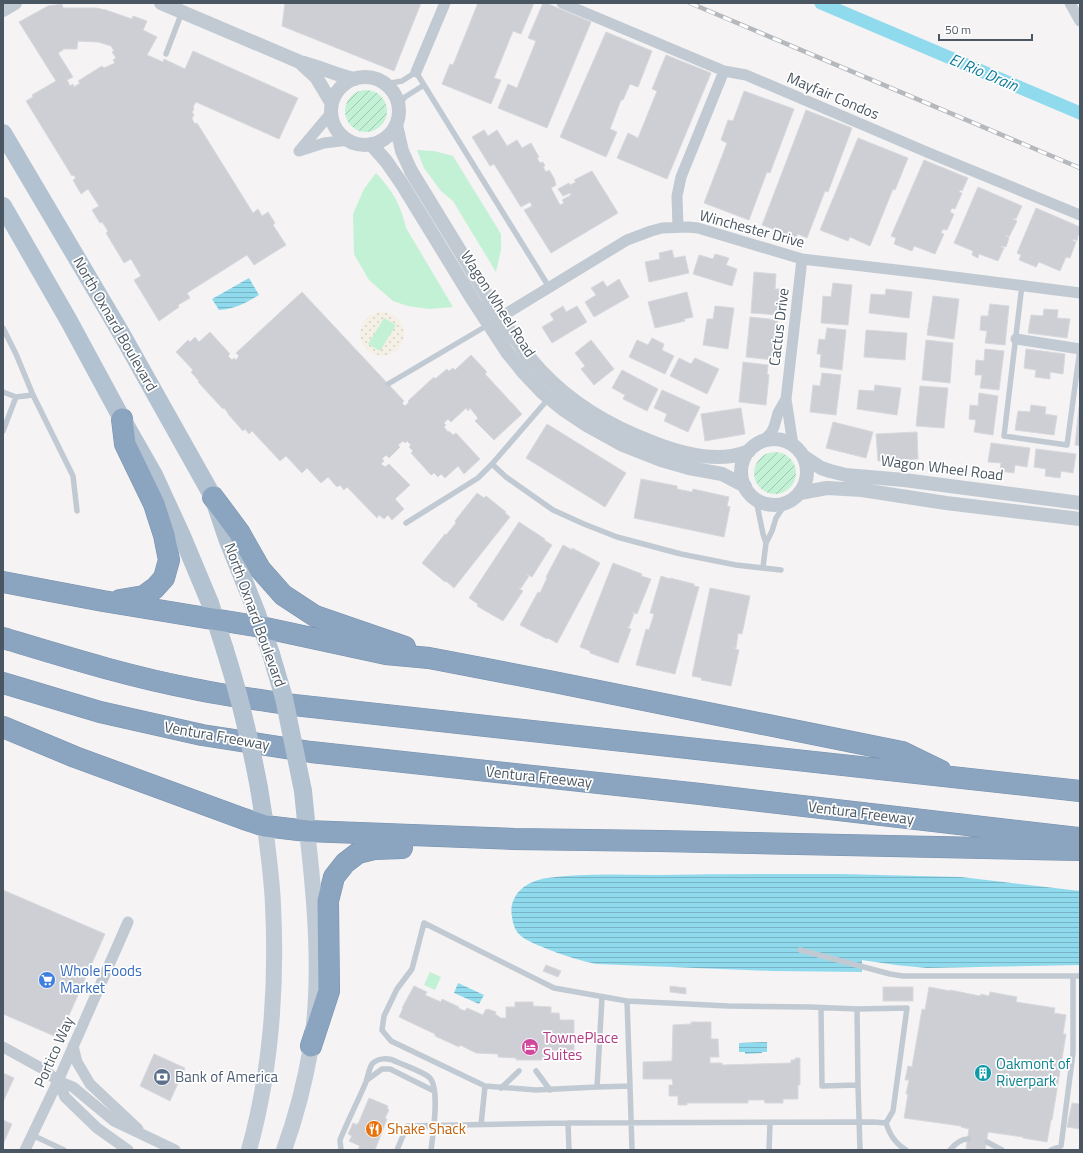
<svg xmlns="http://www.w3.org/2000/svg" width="1083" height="1153" font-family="'Titillium Web',sans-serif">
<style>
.sand{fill:url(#sand-dots)}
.park{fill:#c3f1d5}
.garden{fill:url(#garden-furrows)}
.water{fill:url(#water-rules)}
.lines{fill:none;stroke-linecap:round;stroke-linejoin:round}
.canal{stroke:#90daee;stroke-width:13}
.building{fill:#cdcfd5;stroke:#d7d9de;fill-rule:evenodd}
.motorway-casing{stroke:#7690ad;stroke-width:22}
.service{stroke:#c1cad2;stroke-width:5.5}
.minor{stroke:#c1cad2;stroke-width:11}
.tertiary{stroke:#c1cad2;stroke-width:14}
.secondary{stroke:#c1cbd6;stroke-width:16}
.primary{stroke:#b3c2d1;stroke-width:18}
.motorway{stroke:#8ba5c1;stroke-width:21}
.rail-casing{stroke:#b5b8bd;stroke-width:4.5}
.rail{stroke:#fff;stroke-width:3;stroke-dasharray:9;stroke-linecap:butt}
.primary-bridge{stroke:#b3c2d1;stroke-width:18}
.labels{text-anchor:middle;stroke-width:3.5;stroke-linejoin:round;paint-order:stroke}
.street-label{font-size:15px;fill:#4a5661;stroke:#fff}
.shop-label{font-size:15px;fill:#366cbe;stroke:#fff;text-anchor:start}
.hotel-label{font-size:15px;fill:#b23c85;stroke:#fff;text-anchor:start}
.culture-label{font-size:15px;fill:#0d838f;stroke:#fff;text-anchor:start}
.service-label{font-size:15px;fill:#4e5e75;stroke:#fff;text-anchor:start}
.food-label{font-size:15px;fill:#c56008;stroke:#fff;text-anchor:start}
.water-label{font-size:16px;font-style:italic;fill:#0c7c9b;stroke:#fff}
</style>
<defs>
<pattern id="sand-dots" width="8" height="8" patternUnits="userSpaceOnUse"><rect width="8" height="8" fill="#f5f0e5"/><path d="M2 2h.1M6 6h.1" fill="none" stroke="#d4d0c7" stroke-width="1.8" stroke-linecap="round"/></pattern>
<pattern id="garden-furrows" width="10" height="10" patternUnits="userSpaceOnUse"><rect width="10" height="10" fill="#c3f1d5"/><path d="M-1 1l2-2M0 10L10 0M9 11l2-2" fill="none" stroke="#a0c6b0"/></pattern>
<pattern id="water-rules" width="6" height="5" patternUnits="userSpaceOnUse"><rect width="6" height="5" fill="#90daee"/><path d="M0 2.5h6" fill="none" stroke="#78b4c4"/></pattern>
</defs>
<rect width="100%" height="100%" fill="#f5f3f3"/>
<path class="sand" d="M360 334a22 22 0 1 1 44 0a22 22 0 1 1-44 0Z"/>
<path class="park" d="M417,150l17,1 19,5 48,78v16l-5,22 -43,-71 -12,-10 -17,-23z
M376,173c16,17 25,32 30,55l47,79 -24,2 -21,-3 -15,-5 -24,-21 -15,-26 -1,-40 11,-25z
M384,318l12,7 -16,26 -12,-7z
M430,972l11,5 -6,13 -11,-5z"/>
<path class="garden" d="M345 111a21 21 0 1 1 42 0a21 21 0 1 1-42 0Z
M754 473a21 21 0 1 1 42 0a21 21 0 1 1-42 0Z"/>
<path class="water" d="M249,278l10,17c-13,8 -24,14 -40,15l-7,-11z
M841,874l120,3 119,14v74l-153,3 -31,-3 -34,-5v12l-90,-1 -175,-7c-15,-2 -66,-19 -76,-28 -6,-5 -8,-12 -9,-19 -4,-22 14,-36 35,-39 37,-5 75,-3 112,-3 61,-1 121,-1 182,-1z
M458,983l26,12 -5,9 -25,-11z
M767,1042v10h-5v1l-17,1v-2h-6v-9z"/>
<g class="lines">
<path class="canal" d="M821,3l259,110"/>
</g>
<path class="building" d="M285,3h136l-27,68 -112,-45z
M478,3h56l-13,31 -8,-3 -19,47 7,2 -10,24 -49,-20 8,-20 3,1z
M543,3h3l45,19 -44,106 -49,-20 10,-24 9,4 19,-47 -8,-3z
M62,4l1,4h33l10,2 26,9 1,-3 14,5 -4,9 14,7 -10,18 16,7 1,-3 21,10 8,-18 105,47 -19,41 -83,-37 -3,5 1,1 -2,5 2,1 -2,5 3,5 2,-1 56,90 5,-4 4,7 6,-4 7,11 -2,2 13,20 -32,20 -7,-10 -60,38 3,5 -12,7 1,2 -20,14 -25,-41 7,-4 -10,-17 -7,4 -18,-30 2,-2 -6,-9 -2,1 -8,-13 7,-4 -11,-17 -7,5 -8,-14 3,-2 -3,-3 -1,1 -46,-75 7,-4 -1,-2 24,-14 -37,-59 29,-16zM78,41l20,1 13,4 3,5 -2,1 4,6 -3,2 2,3 -11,5 -2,-2 -24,15 2,2 -6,4 -1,-3 -3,2 -3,-6 6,-3 -15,-24 5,-3v-1h14z
M606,32l46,19 -14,36 -8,-3 -7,16h-2l-11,29 7,3 -11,25 -46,-20z
M666,55l45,18 -44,106 -50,-21 11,-25 10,5 19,-47 -5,-2z
M744,91l50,18 -24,64 -3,-1 -18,48 -45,-17 23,-60 -6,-3 7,-20 5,1z
M806,110l46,18 -24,64 -3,-1 -18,47 -9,-4 -2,4 -34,-13z
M484,130l4,6 9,-6 10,16 10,-6 5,8 9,-5 8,14 -2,1 3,5 3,-1 2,4 -2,1 3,5 3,-2 5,8 2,7 -5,3 9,17 4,-2 -2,-3 9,-5 -1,-2 -7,3 -5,-7 11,-6 1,2 6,-3 -2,-2 18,-9 26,42 -67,40 -27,-43 8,-4 -2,-4 -9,5 -27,-43 -4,2 -18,-29z
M858,138l50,20 -13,32 -2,-1 -23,57 -20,-9 -2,4 -28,-11z
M924,160l44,18 -6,13 -2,-1 -1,2 3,1 -7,16 -3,-1 -2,4 4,2 -7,16 -4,-1 -2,4 3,1 -9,20 -21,-8 -2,5 -18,-7 2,-6 -5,-2z
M978,187l44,19 -6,13 -2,-1 -1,1 4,2 -8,16 -3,-2v1l3,2 -3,9 -4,-1 -1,1 3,1 -6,13 -19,-7 -1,4 -6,-3 1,-4 -19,-8z
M1036,208l44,19v9l-2,-1 -1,6 -3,-2 -1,2 3,1 -6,16 -4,-1 -6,14 -21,-9 -3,5 -17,-7 2,-5 -4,-2z
M672,250l2,8 11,-2 4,17 -40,9 -4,-20 15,-3 -1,-6z
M715,254l14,4 -3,7 11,4 -5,17 -39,-12 6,-19 14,4z
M754,272l22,2 -1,15h5l-2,26 -27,-2z
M619,279l10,18 -35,20 -9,-15 11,-7 -5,-7 12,-7 4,6z
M833,283l19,2 -4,40 -27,-2 2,-27 8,1z
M886,289l26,3 -3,26 -40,-5 2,-19 14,1z
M302,292l102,109 -2,2 3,3 4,-4 -1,-1 26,-24 1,2 12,-10 2,2 4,-3 2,2 16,-15 16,17 -2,2 37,40 -28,26 -19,-19 3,-3 -8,-10 -2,3 -2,-3 -15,14 -3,-3 -4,4 2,2 -2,2 4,5 1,-1 4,4 3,-2 24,26 -16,15 -6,-8 -13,12 -4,-4 -3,3 -4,-4 -3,2 -20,-22 2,-2 -4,-4 2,-2 -4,-4 -2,2 -2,-2 -5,4 2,2 -11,11 -3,-3 -4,4 2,2 -3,3 4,3 4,-3 21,21 -15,14 9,10 -12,11 -4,-5 -4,4 -5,-4 -2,3 -30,-31 -3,3 -4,-5 -3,2 -9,-10 -7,6 -14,-15 -5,5 -16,-17 -6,5 -28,-30 -3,3 -4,-5 -2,2 -15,-17v-1l-4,-5 -1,1 -25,-27 1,-1 -8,-9 2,-2 -17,-18 12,-12 2,2 5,-5 4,5 11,-10 20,22 -2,2 4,4 2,-2 2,2 3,-4 -3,-3z
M687,292l6,25 -9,2 1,2 -30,7 -7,-26z
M933,296l26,3 -5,40 -27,-4z
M990,304l19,2 -4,39 -20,-2 2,-12 -7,-1 1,-14h7z
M563,306l3,6 11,-6 10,16 -35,21 -10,-16 12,-7 -4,-6z
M715,306l19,2 -6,41 -25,-4 4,-26h6z
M1044,309l14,1 -1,8 13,1 -3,19 -39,-5 3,-18 12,1z
M750,317l28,3 -5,40 -27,-3z
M827,328l19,2 -4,40 -22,-3 1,-13h-4l2,-15 6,1z
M866,330l41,3 -2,27 -41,-3z
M652,338l12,6 -2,6 12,6 -9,18 -36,-17 8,-17 11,5z
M591,340l23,29 -20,16 -13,-16 4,-3 -10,-13z
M926,340l27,3 -3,40 -28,-3z
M985,349l19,2 -5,39 -19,-2 2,-13h-7l1,-15 8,1z
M1026,349l39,5 -2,20 -13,-2v7l-15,-2 1,-7 -12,-2z
M679,358l12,6 4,-6 24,11 -12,25 -37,-18z
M743,362l25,3 -1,9 2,1 -3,30 -27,-3z
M622,370l36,19 -11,22 -24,-12 2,-4 -13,-7z
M822,373l19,2 -5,40 -26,-3 3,-27 7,1z
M875,385l26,3 -4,27 -40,-6 2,-19 15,1z
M920,386l28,2 -4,40 -28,-2z
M662,390l38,17 -12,25 -24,-11 3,-7 -13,-6z
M979,393l19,3 -5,39 -19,-3 2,-12 -7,-1 1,-14 8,1z
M1031,405l15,2 -1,7 12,2 -3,19 -39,-5 3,-19 12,1z
M1079,407h1v39l-5,-1z
M741,408l4,26 -40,7 -4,-27z
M833,422l40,10 -7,26 -40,-10z
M547,424l79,49 -21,34 -79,-49z
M917,432l1,27 -40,2 -2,-27z
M991,443l39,5 -3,19 -12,-2 -1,8 -14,-2 1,-8 -13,-1z
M1036,449l40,5 -3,19 -12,-2 -1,7 -15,-2 1,-7 -12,-2z
M641,479l36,7v3l15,3 1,-3 36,8 -2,9 3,1 -6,30 -90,-19z
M477,493l7,5 2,-2 20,16 -1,1 5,4 -56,71 -8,-7 -1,1 -23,-19 23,-29 1,1 10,-12 -1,-2 3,-4z
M519,522l26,17 -1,1 8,5 -20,32 -5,-3v1l2,1 -8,12h-3l5,3 -20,30 -26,-15 1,-2 -9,-6z
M563,545l9,5v-2l28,15 -43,80 -9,-5 -1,1 -27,-14 18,-33 2,1 7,-15 -1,-1z
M613,563l29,11 -1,2 10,3 -14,35 -5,-2 2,2 -5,13h-3l5,2 -13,34 -28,-10v-2l-10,-4z
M661,576l9,3v-1l24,6v2l5,1 -24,87 -39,-9 10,-36 3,1 5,-16 -4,-1z
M710,588l40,8 -8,38 -5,-1 1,1 -2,14h-3l6,2 -8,36 -30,-6 1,-2 -10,-2z
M3,890l102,44 -46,104 -56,-24z
M546,965l15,6 -3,6 -15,-6z
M414,986l13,6 -2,3 16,7 1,-3 17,8 -1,1 7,3 2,-3 16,7 3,-6 2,1v-1l8,3 -1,2 6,4h5v-11h9v-5h18v4l18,1v6h8l1,7h14v35h-15v-3h-8v1h-6v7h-29v-2l-18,-1v-3l-22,-1 -16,-8 -1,2 -24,-11v-2l-36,-17 4,-9h-1z
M670,986l16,2v6l-16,-2z
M883,987h30v14h-30z
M929,987l21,4v-1l30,6 1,-2 8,2 1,-4 27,5 -1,5 39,6 -1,5 12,2 -3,19h3l-14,86h-1l-4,22 -24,-4v-1l-35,-5 -3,18 -19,-1 3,-20 -8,-2v-1l-57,-8 4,-24h-2l3,-14h-4l3,-14 4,1 10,-58 3,1z
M691,1022h20v17h7l1,18h-9v6h12v2l69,-2v-3h4v-2h5v27h-2v14h-15v4h-18l-1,-3h-16v3h-61v2h-9v-9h-9v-11h4l-1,-6h-29v-17l29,-1 1,-36 18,-1z
M154,1054l31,14 -15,33 -30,-15z
M3,1073l11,5 -11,24z
M369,1098l19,8 -1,2 2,2 -4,8 2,1 -12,31h-14l-3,-1 2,-3 -11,-5 3,-5 -4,-2 5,-11 4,2v-2l1,1z
M1072,1103l8,1v25l-13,-2z
M3,1120l9,4 -9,20z"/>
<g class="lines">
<g class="motorway-casing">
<path id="motorway" d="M213,497l26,35 21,37 23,26 32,21 90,31
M3,582l100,19 158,26 125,27 43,4 125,24 348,70 39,19
M120,600l24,-4 11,-8 9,-10 5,-18 -5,-25 -10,-31 -29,-60 -3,-25
M3,638c63,19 127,39 191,51 33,7 67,11 100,16l786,86
M3,683l97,29 102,23 109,17 389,42 378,44
M3,727l72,30 169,62 21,7 42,5 207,8 146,2 420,9
M311,1046l18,-55 -1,-90 6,-24 11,-14 13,-10 16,-4 28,-1"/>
</g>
<path class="service" d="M166,54l16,-42
M386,84l16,-3 14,-9 133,215
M398,106l7,-9 19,-12
M1022,285l-18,151 63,9 13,-96
M3,328l13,26 17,41 40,81 4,35
M388,384l100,-59
M3,392l13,5
M3,431l13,-34 17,-2
M492,464l14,13 47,33 31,14 33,13 64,17 55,11 45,5
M756,500l7,34 3,9 6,-12 4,-13 10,-15
M406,523l72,-45 14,-14 57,-66
M763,567l3,-24
M800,950l90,24 13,2h170
M627,1001l101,5 82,1 47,2 1,76 -36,1 -1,-78
M857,1009l50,-1 -14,103 -7,12
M536,1071l14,19
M367,1080l15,-11h8l44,22
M858,1085l2,65
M485,1086l51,4 61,-3 5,-90
M597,1087l33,-1 2,64
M501,1088l18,-17
M568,1123l1,27
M481,1125l4,-39 -94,-45 -9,-11 2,-14 13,-27 15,-20 12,-46 130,65 73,13 3,85
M32,1135l32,15
M987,1142l15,8
M341,1150l-1,-10c8,-20 18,-39 26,-58 2,-6 3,-13 6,-18 6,-7 18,-6 25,-2 9,4 27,10 33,16 10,11 3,57 1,72
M397,1150l10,-24 161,-3 305,-1 13,1c4,12 9,20 20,27
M769,1150l1,-27
M950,1150c4,-5 10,-11 18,-11
M1051,1150l10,-4 12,-93v-77h7"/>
<path class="minor" d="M562,3l162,68 22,4 183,78 151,62
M1070,3l10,18
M416,72l29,-69
M299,151l25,-8 25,-3
M299,151l32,-38
M678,227l-1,-31 4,-19 43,-106
M494,321l133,-81 24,-9 11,-3 26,-1 10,1 104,31 121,14 157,20
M1016,339l64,10
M762,442l9,-9 3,-6 4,-14 8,-14
M793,445l-7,-46 16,-140
M73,1046l4,16 13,22 48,45
M3,1047l40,22 15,12 15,6 41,34 61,29
M58,1081l7,16 32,31 31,22
M25,1150l33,-69 70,-159"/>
<path class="tertiary" d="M161,3l139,59c19,4 35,13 55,17
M3,10l12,-7
M302,64l14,13 15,25
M331 111a34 34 0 1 1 68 0a34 34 0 1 1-68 0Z
M396,125l6,26 9,20c19,31 38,62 57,93 22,37 44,75 73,107 30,32 71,56 111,71 25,10 54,18 80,14 6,-1 12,-3 17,-5
M371,144l15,17 16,23 71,116 34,52 17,21 18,19 22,18 21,14 38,21 38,15 28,8 33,6 23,12
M741 472a33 33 0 1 1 66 0a33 33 0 1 1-66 0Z
M803,456l18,12 9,3 16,4 58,5 176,23
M800,493l27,-5 35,2 84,13 134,16"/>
<path class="secondary" d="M249,1150c22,-79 28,-164 24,-245 -1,-26 -5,-53 -8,-79
M284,1150c12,-33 21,-68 27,-103 11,-68 4,-148 -4,-216"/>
<path class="primary" d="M3,133l118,200 92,164 15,44 28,70 15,43
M3,206l66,115 53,98 32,56 28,61 28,67 15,47
M259,788l6,38
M303,791l4,40"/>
<use href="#motorway" class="motorway"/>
<g class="rail-casing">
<path id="rail" d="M690,3l390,165"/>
</g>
<use href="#rail" class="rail"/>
<path class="primary-bridge" d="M225,650c15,47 25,90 34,138
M271,654l13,44 19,93"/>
</g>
<defs>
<g id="supermarket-disc" transform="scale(0.9)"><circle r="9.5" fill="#3f7fe0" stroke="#fff"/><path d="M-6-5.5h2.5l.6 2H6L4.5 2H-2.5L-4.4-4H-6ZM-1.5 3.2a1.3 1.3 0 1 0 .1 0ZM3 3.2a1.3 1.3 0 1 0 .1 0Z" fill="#fff"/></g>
<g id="hotel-disc" transform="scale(0.9)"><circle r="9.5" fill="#d1479c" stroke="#fff"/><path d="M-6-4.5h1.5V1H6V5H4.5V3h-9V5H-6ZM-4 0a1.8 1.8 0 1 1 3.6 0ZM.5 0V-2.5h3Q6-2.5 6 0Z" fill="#fff"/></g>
<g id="building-disc" transform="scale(0.9)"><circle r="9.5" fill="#0f9aa8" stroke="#fff"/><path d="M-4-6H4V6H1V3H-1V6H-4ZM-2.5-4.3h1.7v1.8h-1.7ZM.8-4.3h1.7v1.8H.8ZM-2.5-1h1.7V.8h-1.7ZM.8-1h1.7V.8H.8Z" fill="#fff"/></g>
<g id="bank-disc" transform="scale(0.9)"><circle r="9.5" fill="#5c6f8a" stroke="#fff"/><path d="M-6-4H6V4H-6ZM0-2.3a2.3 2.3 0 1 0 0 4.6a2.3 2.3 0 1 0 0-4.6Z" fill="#fff"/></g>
<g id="restaurant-disc" transform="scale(0.9)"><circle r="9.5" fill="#e8710a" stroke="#fff"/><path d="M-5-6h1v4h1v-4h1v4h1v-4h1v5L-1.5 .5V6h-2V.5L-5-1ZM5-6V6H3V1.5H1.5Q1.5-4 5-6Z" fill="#fff"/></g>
</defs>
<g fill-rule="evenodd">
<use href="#supermarket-disc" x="47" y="980"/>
<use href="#hotel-disc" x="530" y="1047"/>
<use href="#building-disc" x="983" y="1073"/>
<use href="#bank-disc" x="162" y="1077"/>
<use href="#restaurant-disc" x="374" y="1129"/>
</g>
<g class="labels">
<g class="street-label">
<text transform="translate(833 96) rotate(23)" y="5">Mayfair Condos</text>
<text transform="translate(752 229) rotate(15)" y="5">Winchester Drive</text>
<text transform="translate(498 304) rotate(57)" y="5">Wagon Wheel Road</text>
<text transform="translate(115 324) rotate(60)" y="5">North Oxnard Boulevard</text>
<text transform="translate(779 327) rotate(-83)" y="5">Cactus Drive</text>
<text transform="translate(942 468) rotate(7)" y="5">Wagon Wheel Road</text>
<text transform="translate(255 615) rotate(70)" y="5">North Oxnard Boulevard</text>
<text transform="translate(217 736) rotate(10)" y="5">Ventura Freeway</text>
<text transform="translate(539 777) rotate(6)" y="5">Ventura Freeway</text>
<text transform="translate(861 813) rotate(7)" y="5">Ventura Freeway</text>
<text transform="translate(54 1052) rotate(-66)" y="5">Portico Way</text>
</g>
<g class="shop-label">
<text x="60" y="976">Whole Foods<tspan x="60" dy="17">Market</tspan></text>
</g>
<g class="hotel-label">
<text x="543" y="1043">TownePlace<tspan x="543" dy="17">Suites</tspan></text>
</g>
<g class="culture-label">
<text x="996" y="1069">Oakmont of<tspan x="996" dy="17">Riverpark</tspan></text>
</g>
<g class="service-label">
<text x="175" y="1082">Bank of America</text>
</g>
<g class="food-label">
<text x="387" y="1134">Shake Shack</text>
</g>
<g class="water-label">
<text transform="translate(984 72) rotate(23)" y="6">El Rio Drain</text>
</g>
</g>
<rect width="1083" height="1153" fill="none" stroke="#4a5661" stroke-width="8"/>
<path d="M939 34v6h93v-6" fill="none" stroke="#4a5661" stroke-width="2"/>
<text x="945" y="34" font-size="12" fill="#4a5661" stroke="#ffffff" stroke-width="3" paint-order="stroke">50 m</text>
</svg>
